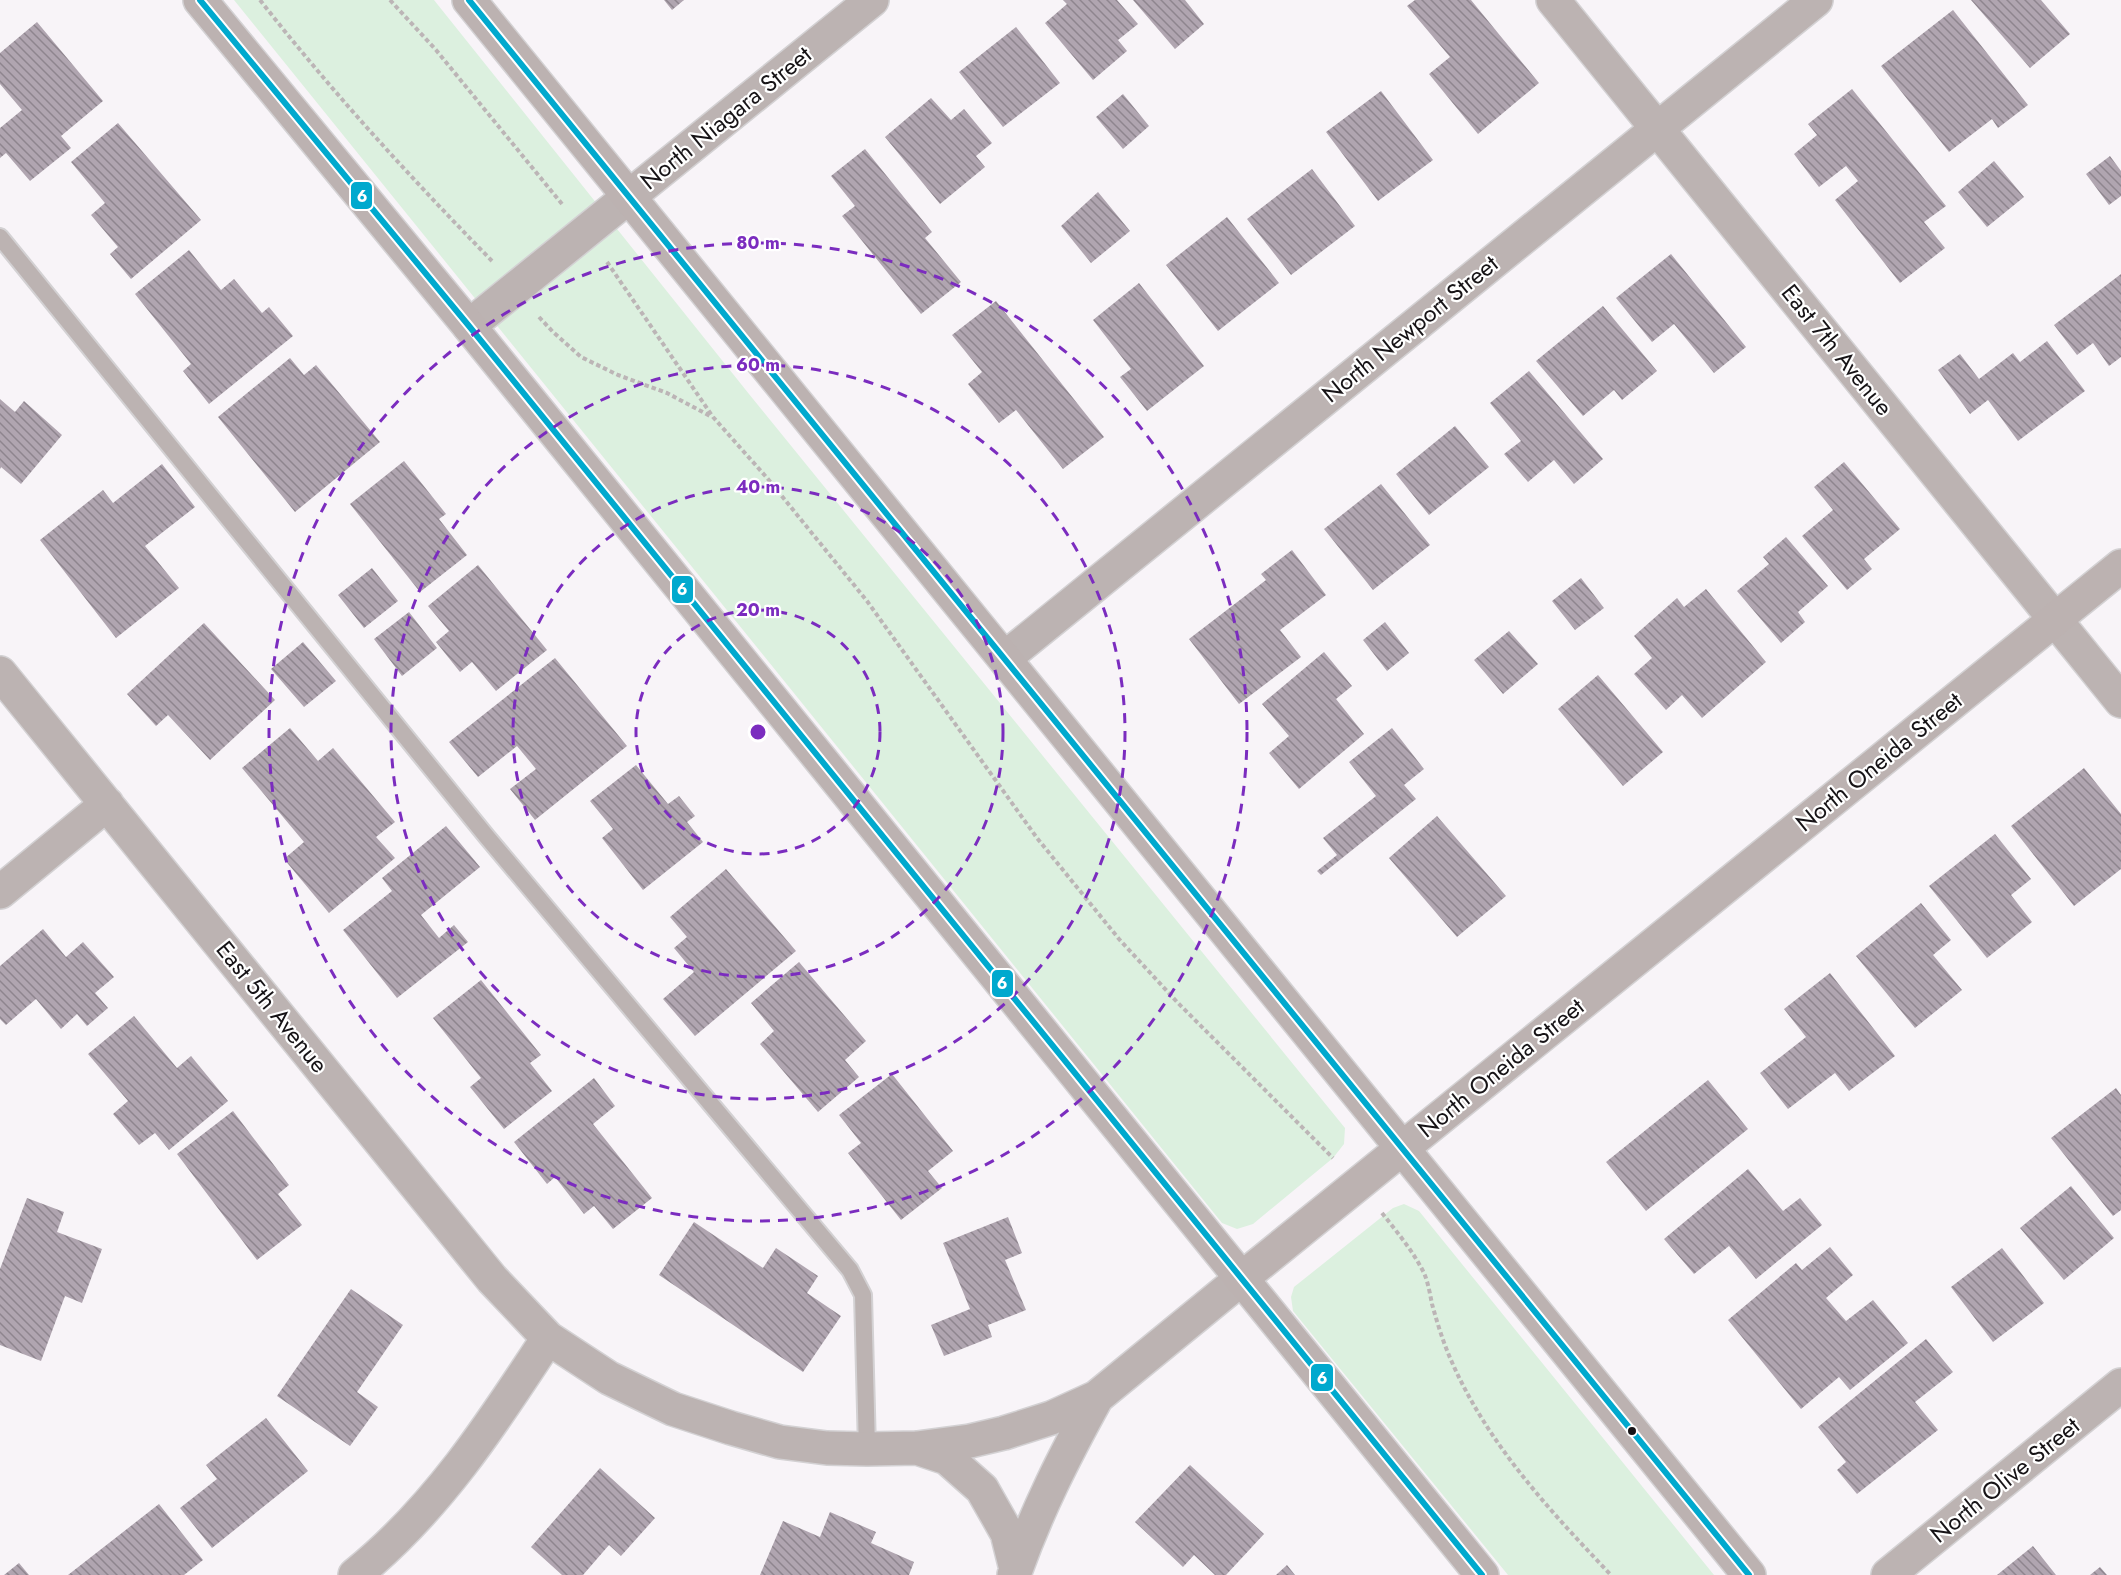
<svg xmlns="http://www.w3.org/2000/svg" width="2121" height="1575" font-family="Jost,sans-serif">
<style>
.green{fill:#dcf0df}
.building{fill:url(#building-back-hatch)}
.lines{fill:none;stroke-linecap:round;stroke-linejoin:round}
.lane-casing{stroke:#d3d1d3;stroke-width:20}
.street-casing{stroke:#d3d1d3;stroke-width:36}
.secondary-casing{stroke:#d3d1d3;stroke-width:36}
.path{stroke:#bcb5b6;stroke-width:4;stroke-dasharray:4.5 3;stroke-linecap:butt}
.lane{stroke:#bcb3b2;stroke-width:16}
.street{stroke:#bcb3b2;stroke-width:33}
.secondary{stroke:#bcb2b1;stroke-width:33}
.bus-1-casing{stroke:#fff;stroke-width:10}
.bus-1{stroke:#00a9ce;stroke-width:6}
.ring{fill:none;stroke:#7b2cbf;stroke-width:3;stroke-dasharray:10 8}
.bus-dot{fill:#161316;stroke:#fff;stroke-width:2}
.labels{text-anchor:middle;stroke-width:4.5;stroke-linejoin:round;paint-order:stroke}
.street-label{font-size:24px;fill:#161316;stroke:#fff}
.centre{fill:#7b2cbf;stroke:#fff;stroke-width:3}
.ring-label{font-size:18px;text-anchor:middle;font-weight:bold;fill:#7b2cbf;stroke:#fff;stroke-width:4.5;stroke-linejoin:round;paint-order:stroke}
.line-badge{stroke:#fff;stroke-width:2}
.badge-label{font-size:16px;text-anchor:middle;font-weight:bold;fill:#fff}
</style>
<defs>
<pattern id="building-back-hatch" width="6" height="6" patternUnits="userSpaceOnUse" patternTransform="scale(1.5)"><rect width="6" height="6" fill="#b0a5b0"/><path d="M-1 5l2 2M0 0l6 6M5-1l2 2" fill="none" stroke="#8e858e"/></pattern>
</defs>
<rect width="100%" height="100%" fill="#f8f4f8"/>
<path class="green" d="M234,0h200l315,394 596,734 -1,16 -11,14 -80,66 -16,5 -15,-6z
M1404,1204l15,7 295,364h-206l-215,-264 -2,-14 3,-10 99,-79z"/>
<path class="building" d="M664,0h20l-12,10z
M1063,0h54l21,24 -20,16 9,11 -34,29 -48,-57 22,-19z
M1133,0h52l19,24 -29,25z
M1415,0h56l68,83 -61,51 -49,-60 21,-17 -43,-51z
M1971,0h70l29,34 -40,34z
M1953,10l75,95 -30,23 -6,-9 -43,33 -68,-86z
M37,22l66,79 -42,35 10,12 -41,33 -24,-28 -6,5v-30l22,-18 -22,-26v-31z
M1016,27l44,56 -57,44 -44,-55z
M1852,89l94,117 -22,16 21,26 -45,35 -65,-83 23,-19 -12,-15 -27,21 -25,-33 23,-19 -9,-11z
M1381,91l52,69 -55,41 -52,-69z
M1123,94l26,32 -26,23 -27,-32z
M931,98l20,22 13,-11 28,34 -16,13 9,11 -45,37 -55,-67z
M118,123l83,97 -70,59 -21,-25 8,-7 -27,-32 14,-12 -34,-41z
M865,149l67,83 -7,6 36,44 -40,32 -79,-98 13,-10 -24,-30z
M2110,156l11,15v25l-12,9 -23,-31z
M1994,161l30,36 -37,30 -29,-35z
M1312,169l43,57 -64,49 -44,-56z
M1098,192l32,39 -39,32 -30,-37z
M1227,217l52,66 -61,48 -52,-66z
M189,250l32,40 13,-11 28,34 7,-6 24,29 -84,68 -26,-33 8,-7 -56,-70z
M1671,254l75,93 -32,26 -40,-49 -22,18 -36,-44z
M2121,274v83l-12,9 -16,-23 -16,12 -23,-30z
M1139,283l65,83 -57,45 -27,-34 11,-8 -38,-49z
M996,301l108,136 -41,32 -47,-59 -17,13 -31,-39 14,-12 -30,-37z
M1603,306l54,65 -35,29 -8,-10 -31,26 -47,-55z
M2047,341l38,50 -67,50 -30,-41 -18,14 -32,-44 22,-16 19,25 34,-26 7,9z
M290,358l14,17 12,-10 64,77 -85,70 -77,-95z
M1529,371l74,88 -29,25 -20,-24 -26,22 -24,-28 17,-13 -31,-38z
M0,399l15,13 9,-11 38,34 -41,49 -20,-17 -1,2z
M1455,426l34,41 -60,48 -33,-41z
M404,461l42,53 -7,5 28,36 -47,37 -70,-88z
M1844,462l56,67 -36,30 8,10 -25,21 -45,-54 31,-26 -19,-23z
M162,464l33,43 -50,39 34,42 -63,50 -76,-98 63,-50 10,13z
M1381,484l49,61 -57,45 -49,-61z
M1786,537l42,49 -30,26 7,10 -24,21 -44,-52 32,-27 -6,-7z
M1292,550l34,45 -46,35 21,27 -62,47 -50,-65 77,-59 -5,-6z
M478,565l69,85 -51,41 -24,-29 -12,10 -24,-30 13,-11 -21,-25z
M372,568l26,33 -34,27 -26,-33z
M1581,578l23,30 -29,22 -23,-29z
M1706,589l60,73 -64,56 -20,-23 -16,15 -32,-36 18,-16 -18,-22 43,-38 7,9z
M409,612l28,36 -35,28 -28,-37z
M1385,622l24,31 -22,18 -24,-31z
M204,623l71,77 -65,60 -42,-45 -12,11 -29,-32z
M1509,631l29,33 -35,30 -29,-34z
M303,642l33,39 -32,26 -33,-38z
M1324,652l28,34 -16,13 28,35 -65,55 -30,-36 20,-17 -27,-32z
M555,658l72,88 -92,74 -25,-31 26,-20 -19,-23 -39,31 -29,-35z
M1598,675l65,77 -40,34 -65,-77z
M290,728l28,33 15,-13 62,74 -19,15 19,21 -66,55 -45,-54 20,-17 -62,-74z
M1392,728l32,41 -20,16 12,14 -95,76 -4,-4 20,-16 -14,-17 53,-42 -27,-34z
M636,765l32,39 11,-8 16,20 -8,6 16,20 -60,48 -41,-52 11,-9 -23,-28z
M2084,768l37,46v55l-47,37 -63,-80z
M1437,816l69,80 -49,41 -68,-79z
M446,826l34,41 -59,48 18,23 15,-13 14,17 -71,56 -54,-68 49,-39 -10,-13z
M1995,834l36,45 -20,16 21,27 -45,36 -58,-72z
M726,869l70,82 -101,85 -32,-37 31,-27 -20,-24 13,-11 -17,-20z
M1921,903l30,37 -18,15 29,35 -47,38 -59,-72z
M43,929l23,28 17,-15 31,35 -19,16 13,15 -21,18 -10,-12 -16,15 -25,-30 -30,26 -6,-6v-53z
M799,962l67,79 -21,19 14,17 -41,35 -58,-68 14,-13 -23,-28z
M1830,973l65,83 -46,35 -14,-18 -47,36 -28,-36 46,-36 -22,-28z
M481,980l60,75 -11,8 22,28 -48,38 -34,-42 11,-9 -48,-60z
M134,1016l43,52 14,-12 37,45 -59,49 -14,-17 -16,12 -26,-31 15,-13 -40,-47z
M892,1074l61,77 -25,20 14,17 -41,32 -53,-67 13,-10 -22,-28z
M594,1078l21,28 -22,18 59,74 -39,31 -19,-23 -10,8 -29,-37 -8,7 -33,-42z
M1708,1080l40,49 -102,82 -40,-49z
M2116,1088l5,7v115l-8,6 -62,-78z
M233,1111l56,74 -11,9 24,31 -45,35 -80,-106z
M1748,1169l35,42 17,-13 22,27 -66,54 -27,-33 -35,28 -30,-35z
M2071,1186l43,52 -50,42 -44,-52z
M27,1198l37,14 -7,20 45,17 -20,54 -17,-7 -24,65 -41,-16v-76z
M1008,1217l14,36 -17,7 21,50 -38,15 4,12 -48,19 -13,-31 39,-16 -27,-66z
M694,1222l69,46 13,-20 42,28 -11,17 34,23 -38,56 -144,-97z
M1830,1247l23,28 -27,23 20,23 27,-21 35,43 -58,47 -11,-13 -38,32 -73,-89 68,-57 6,7z
M2002,1248l42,55 -51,39 -42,-55z
M351,1289l52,36 -46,67 21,15 -28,39 -73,-50z
M1926,1339l27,33 -38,30 23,28 -81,64 -20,-24 9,-8 -28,-35z
M266,1418l42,53 -96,77 -32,-40 37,-29 -11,-14z
M1190,1465l74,69 -38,41h-11l-21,-20 -11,12 -48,-45z
M600,1468l55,50 -34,38 -12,-11 -26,30h-21l-31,-28z
M159,1504l44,56 -19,15h-116z
M830,1512l46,20 -5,11 43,19 -5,13h-149l23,-54 37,16z
M2033,1546l23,29h-59z
M19,1563l10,12h-25z
M1287,1565l8,10h-19z
M2100,1567l7,8h-17z"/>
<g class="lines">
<g class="lane-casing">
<path id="lane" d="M0,237l487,600 363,433 13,25 4,154"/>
</g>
<g class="street-casing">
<path id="street" d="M1553,0l568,701
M469,326l403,-326
M1005,658l811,-658
M0,673l492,606 56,59 61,40 64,31 58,19 49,14 47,6 40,1 50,-1 53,-7 34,-8 47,-15 46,-21 144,-118
M0,892l107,-88
M917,1448l30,10 35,31 25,44 9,36
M355,1575c81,-65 137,-151 193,-237
M1014,1575c22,-63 51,-120 83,-178
M1888,1575l233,-190"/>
</g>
<g class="secondary-casing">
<path id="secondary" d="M200,0l269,326 1013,1249
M469,0l1280,1575
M1241,1279l880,-713"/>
</g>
<path class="path" d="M260,0c72,92 150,177 232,261
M390,0l46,50 126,154
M607,262l106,155 55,62 99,122 170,237 82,101 58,63 156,156
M539,317l14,15 28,25 37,18 49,18 45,24
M1382,1213c15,19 31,38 42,60 4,9 6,21 8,31 5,18 11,38 19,56 36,83 98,150 160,215"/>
<use href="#lane" class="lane"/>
<use href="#street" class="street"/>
<use href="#secondary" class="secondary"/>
<g class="bus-1-casing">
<path id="bus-1" d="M200,0l269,326 1013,1249
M469,0l1280,1575"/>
</g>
<use href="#bus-1" class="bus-1"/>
</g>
<g class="ring">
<circle cx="758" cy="732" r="122"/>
<circle cx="758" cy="732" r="245"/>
<circle cx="758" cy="732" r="367"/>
<circle cx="758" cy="732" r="489"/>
</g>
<circle class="bus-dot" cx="1632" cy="1431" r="5"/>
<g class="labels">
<g class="street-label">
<text transform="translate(726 118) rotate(-39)" y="8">North Niagara Street</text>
<text transform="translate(1410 329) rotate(-39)" y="8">North Newport Street</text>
<text transform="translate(1837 350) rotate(51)" y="8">East 7th Avenue</text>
<text transform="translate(1879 762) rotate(-39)" y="8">North Oneida Street</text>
<text transform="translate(272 1007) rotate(51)" y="8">East 5th Avenue</text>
<text transform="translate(1501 1068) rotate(-39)" y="8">North Oneida Street</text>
<text transform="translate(2005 1480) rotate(-39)" y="8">North Olive Street</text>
</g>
</g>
<circle cx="758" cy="732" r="9" class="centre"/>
<g class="ring-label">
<text x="758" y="249">80 m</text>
<text x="758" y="371">60 m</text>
<text x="758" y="493">40 m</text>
<text x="758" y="616">20 m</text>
</g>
<g class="line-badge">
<rect x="350" y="181" width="23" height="29" rx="6" fill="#00a9ce"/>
<rect x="671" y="575" width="23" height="29" rx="6" fill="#00a9ce"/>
<rect x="991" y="969" width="23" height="29" rx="6" fill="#00a9ce"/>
<rect x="1310" y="1363" width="24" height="29" rx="6" fill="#00a9ce"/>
</g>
<g class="badge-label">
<text x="362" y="202">6</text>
<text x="682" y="595">6</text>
<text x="1002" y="989">6</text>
<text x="1322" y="1384">6</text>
</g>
</svg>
